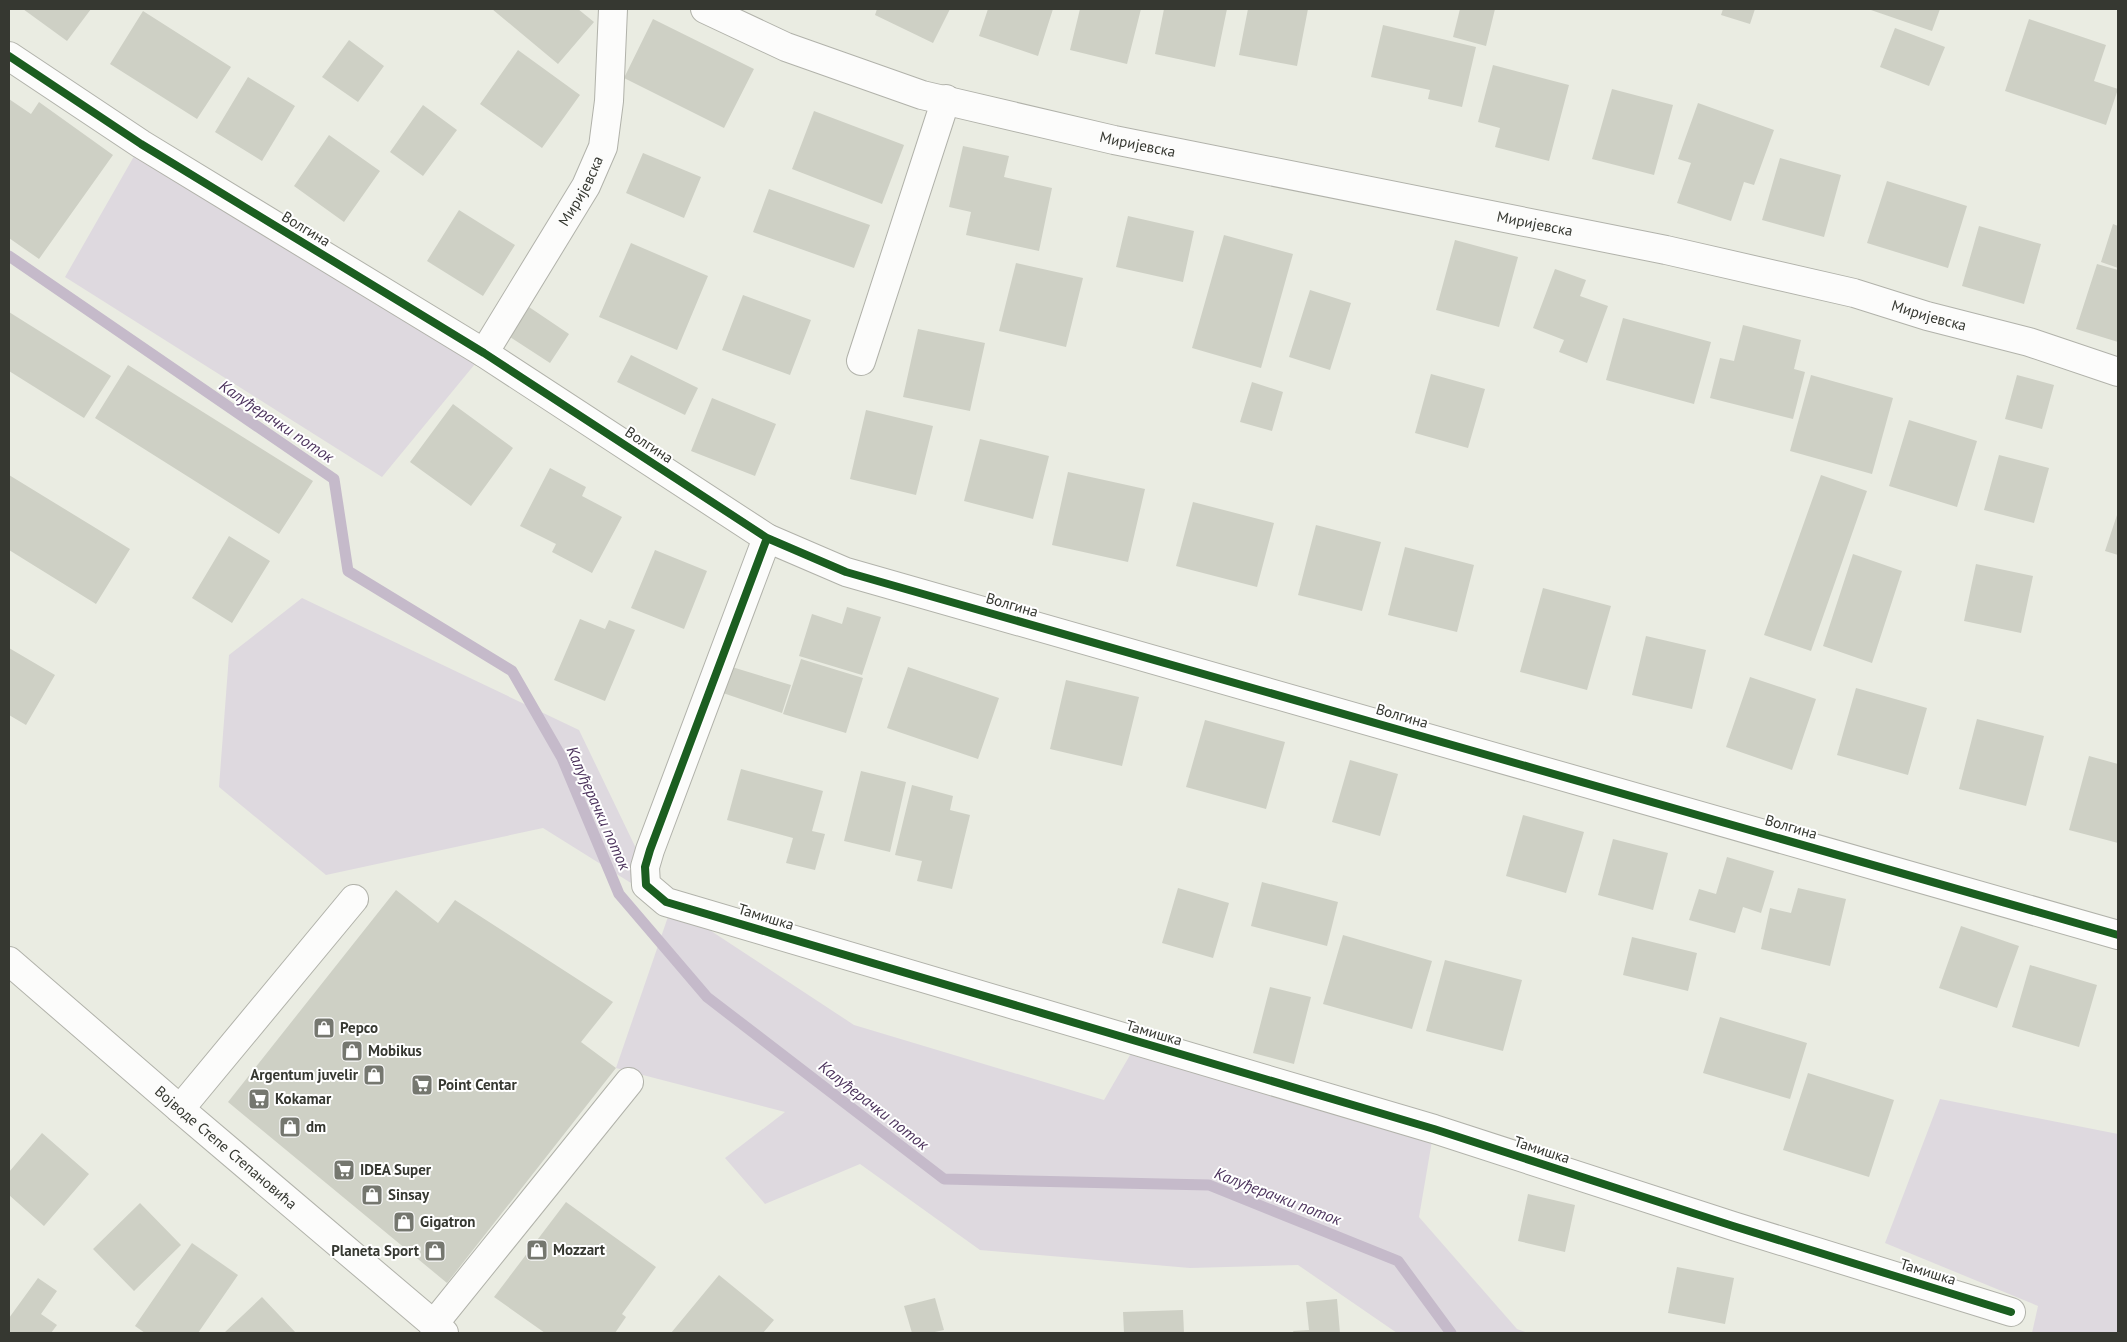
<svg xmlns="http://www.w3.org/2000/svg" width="2127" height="1342" font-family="'PT Sans',sans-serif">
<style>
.green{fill:#ded9df}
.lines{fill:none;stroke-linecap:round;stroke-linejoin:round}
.stream{stroke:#c5baca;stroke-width:11}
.building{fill:#ced0c5}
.minor-casing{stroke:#b1b2aa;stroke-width:30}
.minor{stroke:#fcfcfb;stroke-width:28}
.cycleway-casing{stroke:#fff;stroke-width:11}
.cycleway{stroke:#1b5e20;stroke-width:8}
.labels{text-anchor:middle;stroke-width:4;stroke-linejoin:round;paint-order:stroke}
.street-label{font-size:15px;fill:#363831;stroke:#fff}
.poi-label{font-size:15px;font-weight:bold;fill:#363831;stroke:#fff;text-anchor:start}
.water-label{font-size:16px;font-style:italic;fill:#4d345d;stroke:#fff}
</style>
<rect width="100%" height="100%" fill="#eaece2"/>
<path class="green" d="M141,144l343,209 -102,124 -317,-200z
M302,598l277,132 66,137 22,35 187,123 250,75 33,-57 297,86 -15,88 98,112 11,4h-131l-99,-68 -108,3 -210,-18 -120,-86 -95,40 -40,-46 60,-46 -169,-44 55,-160 -128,-80 -217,47 -107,-88 10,-132z
M1940,1099l178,35v199h-86l6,-27 -153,-63z"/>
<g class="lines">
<path class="stream" d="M9,256l325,223 14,92 164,100 50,87 57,136 88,103 237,182 265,6 189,76 53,72"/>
</g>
<path class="building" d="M23,9h68l-24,32z
M492,9h86l16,13 -36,42z
M877,9h73l-17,34 -58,-28z
M988,9h65l-15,47 -59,-20z
M1080,9h61l-14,55 -57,-14z
M1164,9h63l-12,58 -60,-13z
M1248,9h60l-11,57 -58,-11z
M1460,9h35l-9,37 -33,-9z
M1723,9h32l-5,15 -29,-9z
M1868,9h72l-8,22z
M143,11l88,56 -34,52 -87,-55z
M653,19l101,50 -30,59 -100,-50z
M2029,19l77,26 -12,36 24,8 -12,36 -101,-34z
M1383,25l93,22 -14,60 -34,-8 2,-9 -59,-13z
M1895,28l50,19 -16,39 -49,-19z
M349,40l35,26 -26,36 -36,-25z
M518,50l62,45 -38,53 -62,-44z
M1493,65l76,20 -20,76 -54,-14 5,-19 -22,-6z
M248,77l47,29 -33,55 -47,-29z
M1612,89l61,16 -19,70 -62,-16z
M9,99l22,15 8,-12 74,53 -74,104 -30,-21z
M1698,103l76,27 -20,55 -10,-3 -13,39 -54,-18 14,-40 -13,-4z
M423,105l34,25 -34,46 -33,-24z
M814,111l90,34 -22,59 -90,-35z
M329,135l51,36 -36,51 -50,-36z
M963,146l46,10 -5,21 48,11 -13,63 -73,-16 5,-23 -22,-5z
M643,153l58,24 -17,41 -58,-25z
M1780,158l61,17 -17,62 -62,-17z
M1887,181l80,25 -19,62 -81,-25z
M769,189l101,36 -16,43 -101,-36z
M459,210l56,35 -32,51 -56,-35z
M1128,216l66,15 -11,51 -67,-15z
M2113,224l5,2v42l-17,-6z
M1979,226l62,18 -17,60 -62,-18z
M1224,235l69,19 -32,114 -69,-20z
M1455,240l63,17 -19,70 -63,-17z
M631,243l77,33 -31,74 -78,-33z
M1016,263l67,15 -17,69 -67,-16z
M2097,264l21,6v72l-42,-13z
M1555,269l31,11 -6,16 28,10 -21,57 -28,-11 5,-12 -31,-12z
M1310,290l41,13 -21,67 -41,-13z
M743,295l68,25 -21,55 -68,-25z
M529,307l40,27 -19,29 -40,-26z
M9,312l102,64 -27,42 -75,-47z
M1623,318l88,24 -17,62 -88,-24z
M1743,325l58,15 -7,29 11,3 -12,47 -83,-21 10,-40 14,3z
M918,329l67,14 -15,68 -67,-14z
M631,355l67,33 -13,27 -68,-33z
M128,365l185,116 -34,53 -184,-116z
M1431,374l54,15 -17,59 -53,-15z
M1811,375l82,23 -21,76 -82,-23z
M2017,375l37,10 -12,44 -37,-10z
M1252,382l31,10 -11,39 -32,-9z
M712,398l64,26 -21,52 -64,-25z
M453,404l60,44 -42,58 -61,-44z
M866,410l67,16 -17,69 -66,-16z
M1909,420l68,21 -20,66 -68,-21z
M980,439l69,17 -16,63 -69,-18z
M1999,455l50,13 -15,55 -50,-13z
M550,468l36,19 -4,9 40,21 -30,56 -40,-21 4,-8 -36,-18z
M1068,472l77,17 -17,73 -76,-17z
M9,475l121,74 -34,55 -87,-54z
M1821,475l46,16 -56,160 -47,-16z
M1193,502l81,21 -17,64 -81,-21z
M2118,512v43l-13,-4z
M1316,525l65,17 -19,69 -64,-16z
M229,536l41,25 -38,62 -40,-25z
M1405,547l69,18 -17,67 -69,-17z
M655,550l52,21 -23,58 -53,-21z
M1853,554l49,17 -30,92 -49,-17z
M1976,564l57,12 -12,57 -57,-12z
M1543,588l68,18 -24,84 -67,-18z
M847,607l34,10 -19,58 -63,-19 13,-42 30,10z
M580,619l25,10 4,-9 26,10 -30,71 -51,-21z
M1646,636l60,14 -14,59 -60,-14z
M9,648l46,27 -29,50 -17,-10z
M801,659l62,19 -17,55 -63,-19z
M732,667l59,18 -9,28 -59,-20z
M908,667l91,31 -21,61 -91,-31z
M1750,677l66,22 -24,71 -66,-23z
M1066,680l73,17 -17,69 -72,-17z
M1856,688l71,20 -19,67 -71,-20z
M1977,719l67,17 -18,70 -67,-17z
M1205,720l80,22 -19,67 -80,-22z
M2089,756l29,8v79l-49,-13z
M1350,760l48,14 -18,62 -48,-14z
M741,769l82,22 -11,40 13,3 -10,36 -29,-7 7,-25 -66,-18z
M861,771l45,11 -16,70 -46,-11z
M912,785l41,11 -3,14 20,5 -18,74 -35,-8 5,-20 -27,-6z
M1523,815l61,17 -18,61 -60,-17z
M1613,839l55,14 -15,57 -55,-15z
M1727,857l47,14 -13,42 -18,-6 -8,26 -46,-13 10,-31 17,5z
M1262,882l76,20 -11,44 -76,-20z
M1178,888l51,15 -16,55 -51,-15z
M1798,888l48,11 -16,67 -69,-17 9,-41 21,5z
M396,890l42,33 17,-23 158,102 -32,40 35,26 -169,215 -219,-181z
M1961,926l58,20 -22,62 -58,-20z
M1343,935l89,26 -20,68 -89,-25z
M1632,937l65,16 -9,38 -65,-16z
M1445,960l77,20 -19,71 -77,-20z
M2030,965l67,20 -18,62 -67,-20z
M1270,987l41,10 -17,67 -41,-11z
M1720,1017l87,26 -17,56 -87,-26z
M1808,1073l86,27 -25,77 -86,-27z
M42,1133l47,41 -45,52 -35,-31v-23z
M1528,1194l47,11 -10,47 -47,-11z
M566,1202l90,65 -34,47 4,3 -11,16h-70l-51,-36z
M140,1203l41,42 -47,46 -41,-42z
M192,1243l46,32 -40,58h-53l-10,-7z
M1677,1267l57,11 -9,46 -57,-11z
M719,1275l55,45 -11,13h-92z
M38,1278l19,13 -16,23 16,11 -6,8h-42v-15z
M262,1297l34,36h-72z
M935,1298l9,32 -14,3h-18l-8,-27z
M1337,1299l3,34h-46l-1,-2 16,-1 -3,-28z
M1183,1310l1,23h-60l-1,-21z"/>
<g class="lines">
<g class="minor-casing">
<g id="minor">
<path id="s1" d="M705,9l81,38 136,48 192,45 552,110 188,43 73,23 102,26 89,30"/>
<path d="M9,56l132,88 343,209 283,185 79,34 1272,363"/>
<path id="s2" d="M484,353l102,-167 17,-39 6,-46 4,-92"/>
<path d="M861,361l85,-262"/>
<path d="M767,538l-117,312 -5,17 1,18 20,17 768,227 299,97 278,86"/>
<path id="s3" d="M9,961l171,148 264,224"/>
<path d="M180,1109l174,-210"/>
<path d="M433,1325l196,-243"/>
</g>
</g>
<use href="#minor" class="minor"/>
<g class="cycleway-casing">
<path id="cycleway" d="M9,56l132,88 343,209 283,185 79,34 1272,363
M767,538l-117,312 -5,17 1,18 20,17 768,227 299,97 278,86"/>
</g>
<use href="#cycleway" class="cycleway"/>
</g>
<defs>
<g id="shop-square" transform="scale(1.125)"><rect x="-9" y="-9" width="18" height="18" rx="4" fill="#75776f" stroke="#fff"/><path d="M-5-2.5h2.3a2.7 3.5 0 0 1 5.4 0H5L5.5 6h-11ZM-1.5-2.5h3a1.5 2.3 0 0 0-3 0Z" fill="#fff"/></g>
<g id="supermarket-square" transform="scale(1.125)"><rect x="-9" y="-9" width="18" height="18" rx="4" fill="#75776f" stroke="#fff"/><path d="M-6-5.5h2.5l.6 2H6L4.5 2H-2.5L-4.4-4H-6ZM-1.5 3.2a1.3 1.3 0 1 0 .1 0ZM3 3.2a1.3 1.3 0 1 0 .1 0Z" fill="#fff"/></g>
</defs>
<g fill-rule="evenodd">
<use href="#shop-square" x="324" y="1028"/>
<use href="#shop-square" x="352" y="1051"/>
<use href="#shop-square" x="374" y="1075"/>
<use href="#supermarket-square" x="422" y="1085"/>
<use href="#supermarket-square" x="259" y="1099"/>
<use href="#shop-square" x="290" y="1127"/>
<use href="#supermarket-square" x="344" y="1170"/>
<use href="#shop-square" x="372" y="1195"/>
<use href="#shop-square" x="404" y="1222"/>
<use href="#shop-square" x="537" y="1250"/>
<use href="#shop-square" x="435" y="1251"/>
</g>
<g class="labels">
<g class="street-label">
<text dy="5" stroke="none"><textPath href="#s1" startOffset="455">Миријевска</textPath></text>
<text dy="5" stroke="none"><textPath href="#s2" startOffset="189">Миријевска</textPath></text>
<text dy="5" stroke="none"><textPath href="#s1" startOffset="860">Миријевска</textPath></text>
<text transform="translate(306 229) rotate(31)" y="5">Волгина</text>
<text dy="5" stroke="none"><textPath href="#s1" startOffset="1265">Миријевска</textPath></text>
<text transform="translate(649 445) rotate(33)" y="5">Волгина</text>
<text transform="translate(1012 605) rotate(16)" y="5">Волгина</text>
<text transform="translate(1402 716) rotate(16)" y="5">Волгина</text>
<text transform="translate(1791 827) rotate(16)" y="5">Волгина</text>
<text transform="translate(766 917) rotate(17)" y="5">Тамишка</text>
<text transform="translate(1154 1033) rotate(16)" y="5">Тамишка</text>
<text dy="5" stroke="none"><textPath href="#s3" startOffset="286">Војводе Степе Степановића</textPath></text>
<text transform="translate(1542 1150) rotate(18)" y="5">Тамишка</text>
<text transform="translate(1928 1272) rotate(17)" y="5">Тамишка</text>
</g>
<g class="poi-label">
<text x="340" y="1033">Pepco</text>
<text x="368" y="1056">Mobikus</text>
<text x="358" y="1080" text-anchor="end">Argentum juvelir</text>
<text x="438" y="1090">Point Centar</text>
<text x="275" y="1104">Kokamar</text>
<text x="306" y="1132">dm</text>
<text x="360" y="1175">IDEA Super</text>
<text x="388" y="1200">Sinsay</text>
<text x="420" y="1227">Gigatron</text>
<text x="553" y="1255">Mozzart</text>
<text x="419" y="1256" text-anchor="end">Planeta Sport</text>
</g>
<g class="water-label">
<text transform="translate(277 421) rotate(34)" y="6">Калуђерачки поток</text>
<text transform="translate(599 808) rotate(66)" y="6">Калуђерачки поток</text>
<text transform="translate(874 1105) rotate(38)" y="6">Калуђерачки поток</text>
<text transform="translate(1278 1196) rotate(21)" y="6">Калуђерачки поток</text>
</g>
</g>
<rect width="2127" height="1342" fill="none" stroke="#363831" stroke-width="20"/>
</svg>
